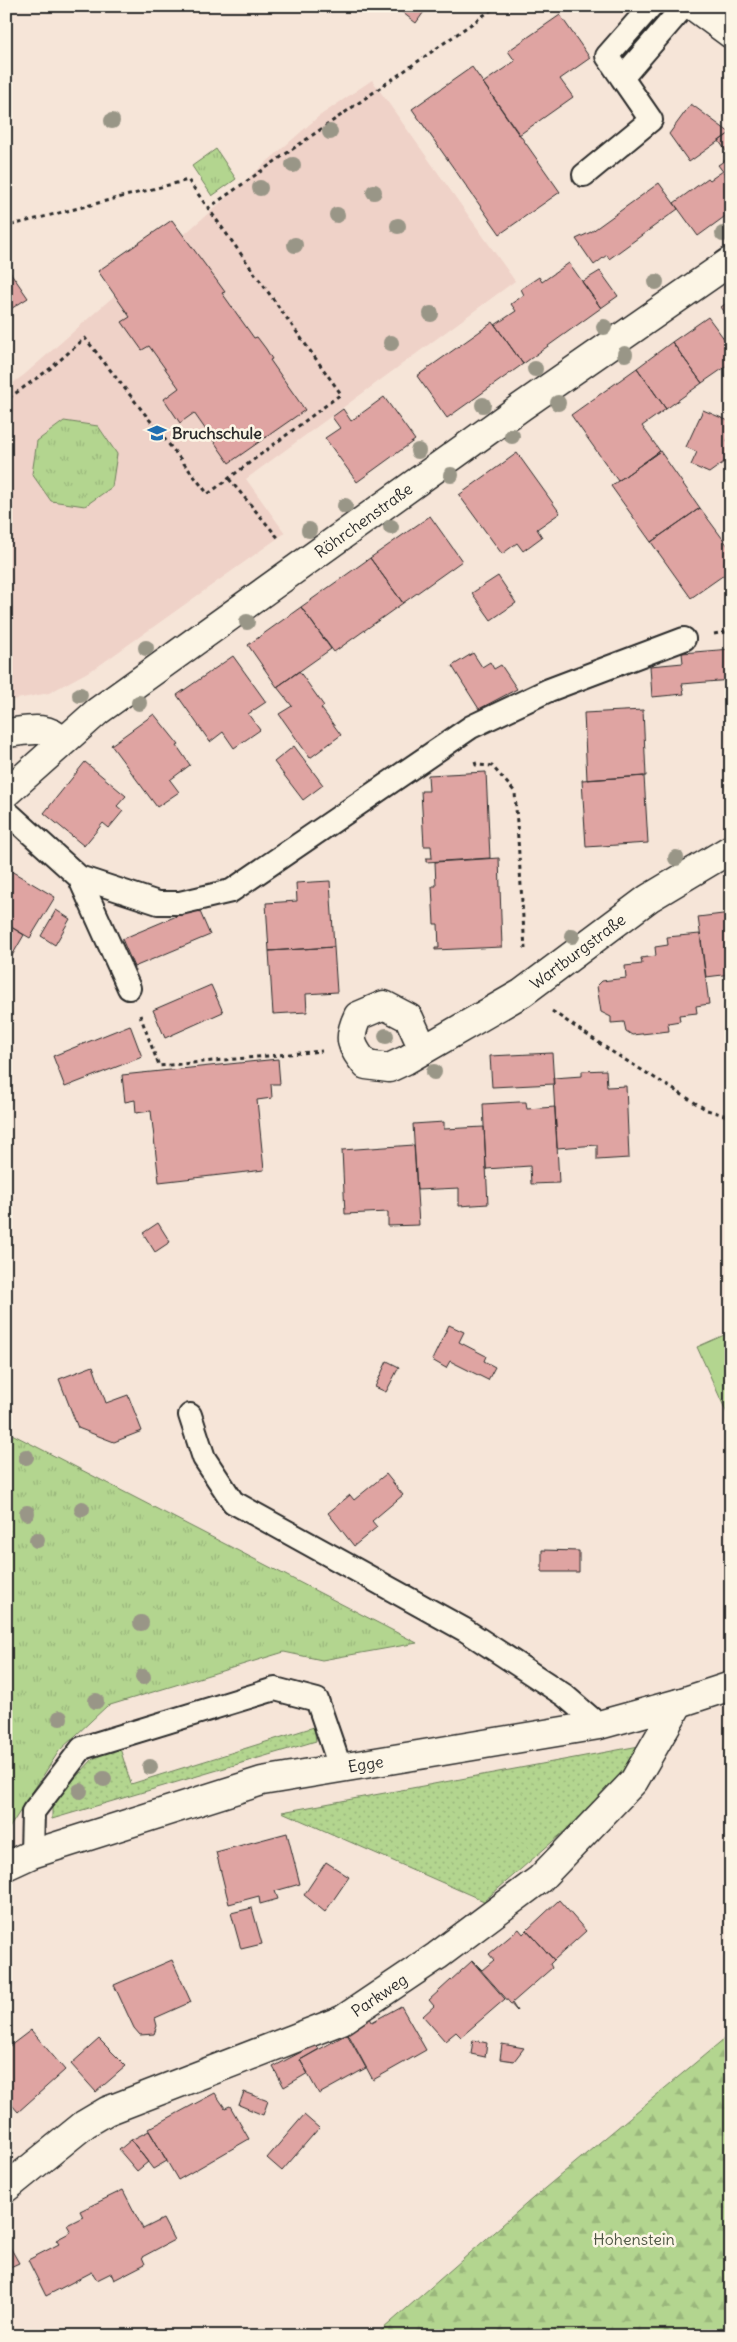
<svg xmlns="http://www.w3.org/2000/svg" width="737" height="2342" font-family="Delius,sans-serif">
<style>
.built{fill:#efd2c8}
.grass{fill:url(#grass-dots);stroke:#6f805d}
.forest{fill:url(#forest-firs);stroke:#6f805d}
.park{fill:url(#park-tufts);stroke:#6f805d}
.pitch{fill:#b3d58f;stroke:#6f805d}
.building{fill:#dfa4a2;stroke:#2b2b2b}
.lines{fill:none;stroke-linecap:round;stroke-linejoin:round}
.service-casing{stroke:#2b2b2b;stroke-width:26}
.minor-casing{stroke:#2b2b2b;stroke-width:31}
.secondary-casing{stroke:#2b2b2b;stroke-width:31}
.path{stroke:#2b2b2b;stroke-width:3;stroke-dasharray:4 4;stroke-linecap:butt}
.service{stroke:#fcf5e5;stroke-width:22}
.minor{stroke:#fcf5e5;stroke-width:28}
.secondary{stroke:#fcf5e5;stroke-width:28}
.tree{fill:#999687}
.labels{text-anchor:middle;stroke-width:5;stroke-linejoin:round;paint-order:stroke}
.poi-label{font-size:16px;font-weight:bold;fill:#2b2b2b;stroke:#fcf5e5;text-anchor:start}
.street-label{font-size:16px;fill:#2b2b2b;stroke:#fcf5e5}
.park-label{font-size:16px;fill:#4d5644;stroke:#fcf5e5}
</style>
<defs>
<pattern id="grass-dots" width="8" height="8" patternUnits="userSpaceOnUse" patternTransform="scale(1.25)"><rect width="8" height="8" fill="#b3d58f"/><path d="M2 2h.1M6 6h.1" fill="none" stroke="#9ab77c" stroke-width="1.8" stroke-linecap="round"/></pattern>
<pattern id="forest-firs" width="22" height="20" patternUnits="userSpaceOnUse" patternTransform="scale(1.25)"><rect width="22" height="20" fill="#b3d58f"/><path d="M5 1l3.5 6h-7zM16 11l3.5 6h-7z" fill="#9ab77c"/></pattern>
<pattern id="park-tufts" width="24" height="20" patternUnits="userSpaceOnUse" patternTransform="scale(1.25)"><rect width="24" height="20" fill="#b3d58f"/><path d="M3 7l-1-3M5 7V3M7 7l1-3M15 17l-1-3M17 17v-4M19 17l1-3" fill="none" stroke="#9ab77c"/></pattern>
</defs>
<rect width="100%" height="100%" fill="#f6e5d8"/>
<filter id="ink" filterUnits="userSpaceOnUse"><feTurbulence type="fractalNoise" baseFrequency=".02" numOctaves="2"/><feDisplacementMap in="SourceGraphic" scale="10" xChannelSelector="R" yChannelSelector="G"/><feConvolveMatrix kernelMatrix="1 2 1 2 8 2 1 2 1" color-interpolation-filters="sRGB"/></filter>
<g filter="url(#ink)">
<path class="built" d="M372,80l143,201 -269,198 39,54 -188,134 -48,26 -43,8v-313l18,-13 294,-258z"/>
<path class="grass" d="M314,1727l2,14 -264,78v-16l41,-44 26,-14 12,39z
M650,1744l-84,86 -82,71 -202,-89z"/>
<path class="forest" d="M731,2033v303h-356l158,-138z"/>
<path class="park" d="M216,149l20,30 -24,17 -20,-30z
M64,421l34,5 19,28 -5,33 -27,19 -34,-5 -19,-27 5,-33z
M6,1431l411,212 -95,17 -38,-8 -177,54 -48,45 -53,82z"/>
<path class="pitch" d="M731,1332v90l-34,-75z"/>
<path class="building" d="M394,6h34l-12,17z
M560,15l30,43 -30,21 13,18 -54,38 -36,-52 32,-22 -7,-10z
M472,67l88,125 -60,42 -88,-125z
M691,104l39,29 -41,29 -20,-28z
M730,133l1,-1v50l-13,-17 12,-8 -11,-16z
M723,171l8,11v30l-33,24 -24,-33 34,-25 2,2z
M659,183l19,26 -69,50 -2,-4 -13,10 -18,-26 15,-7z
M172,220l45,61 8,11 -3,1 32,45 3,-1 9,12 6,10 -2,1 35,50 -76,53 -35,-50 -14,10 -16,-24 15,-11 -30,-42 -7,4 -20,-28 8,-5 -32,-46z
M569,263l32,45 -78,56 -28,-39 21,-14 -5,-7 13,-9 -3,-6 18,-12 3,5z
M6,266l22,32 -22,14z
M600,271l18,25 -17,12 -19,-26z
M731,300v21l-10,-14z
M708,317l23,31v15l-29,20 -30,-41z
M493,322l30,42 -76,54 -30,-42z
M672,342l30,41 -36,26 -29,-41z
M637,368l29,41 -24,17 18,25 -42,30 -47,-66z
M384,397l31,43 -58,42 -32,-44 15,-10 -8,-11 11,-8 8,12z
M703,410l28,12v10l-4,9 4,1v15l-22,16 -18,-8 6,-13 -11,-5z
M660,451l40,57 -49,34 -40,-56z
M517,453l43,60 -23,16 5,8 -19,14 -6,-8 -15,11 -43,-59z
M700,508l31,42v20l-40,28 -40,-56z
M430,516l32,45 -59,42 -33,-45z
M370,558l33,45 -69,49 -33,-45z
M498,576l18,27 -25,17 -19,-27z
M301,607l30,42 -54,38 -29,-42z
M731,649v31l-49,4 2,10 -32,3 -2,-31 33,-3 -1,-10z
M473,653l9,14 8,-5 4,7 7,-4 16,24 -38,20 -27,-43z
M233,656l33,46 -18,12 12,16 -26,18 -11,-16 -13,10 -33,-47z
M299,671l25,35 -3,2 20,27 -31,23 -31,-44 13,-8 -15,-19z
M731,696v30l-5,-29z
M643,710l3,66 -59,4 -3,-67z
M154,714l25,31 -2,1 13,19 -20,15 9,12 -22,15 -46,-62z
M294,746l29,39 -20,15 -29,-38z
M85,762l41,34 -9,10 6,5 -14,17 -6,-5 -19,23 -40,-33z
M486,772l4,86 -64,4v-4h6l-1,-12h-7l-3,-55h8l-1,-16z
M644,776l4,67 -62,4 -4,-67z
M499,858l3,89 -67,3v-2h4l-1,-24h-4l-2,-38h4l-1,-24z
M6,868l49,29 -25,41 -24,-14z
M330,881l4,66 -65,4 -3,-48 31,-2 -1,-18z
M198,907l12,28 -76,32 -12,-28z
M56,910l14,9 -15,26 -14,-9z
M731,913v61l-25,3 -8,-60z
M6,924l18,11 -18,31z
M700,934l9,70 -13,2 1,7 -18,2 1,6 -12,2 1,8 -37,4 -6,-4 -2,-9 -13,1v-6l-10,-5 -4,-26 5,-5 24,-3 -1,-12 17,-2 -1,-6 15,-2 -1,-9 13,-2 -1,-8z
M334,947l3,45 -31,2 1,18 -34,2 -4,-63z
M211,985l12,27 -58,26 -12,-28z
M130,1025l12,32 -77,30 -12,-31z
M552,1053l2,31 -62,3 -2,-31z
M278,1059l2,25h-9l1,14 -15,2 7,70 -105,12 -8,-71 -15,2 -1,-13 -10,2 -3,-27z
M606,1070l1,17 19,-1 3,72 -32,2v-15l-40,3 -4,-70 29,-2v-5z
M519,1102h7l1,7 28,-2 4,76 -28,1 -1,-18 -44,3 -3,-65z
M444,1122v7l40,-2 4,77 -29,2v-18l-42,2 -4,-66z
M414,1145l5,80 -31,1v-14l-43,2 -3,-64z
M158,1223l12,19 -15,10 -12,-19z
M449,1325l15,7 -5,10 27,14 -2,5 11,6 -7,13 -38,-19 -4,7 -14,-8z
M387,1361l12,6 -13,25 -11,-5z
M93,1366l13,37 22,-8 14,36 -28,11 -36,-14 -19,-49z
M386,1474l17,21 -31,26 5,6 -23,19 -26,-33 22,-18 4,5z
M542,1550l37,1v21h-37z
M287,1833l13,51 -25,7 3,8 -18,5 -1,-8 -30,8 -13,-52z
M326,1862l23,15 -24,35 -21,-17z
M559,1900l27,31 -32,29 -27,-30z
M252,1908l10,36 -21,5 -10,-36z
M519,1929l4,5 4,-4 27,30 -4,4 2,4 -40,35 5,8 -45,-51 10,10 12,-10 -5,-6z
M172,1960l19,42 -36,16 2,8 -3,8 -14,1 -6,-7 -20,-43z
M472,1961l33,38 -44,38 -5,-5 -11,9 -22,-25 11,-10 -5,-6z
M401,2006l25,44 -53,30 -28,-52 24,-12 3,6z
M31,2030l34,40 -47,42 -12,-14v-49z
M347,2034l19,34 -47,26 -19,-34z
M99,2039l27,27 -30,26 -25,-28z
M473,2040l14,3 -2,14 -14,-3z
M316,2044l3,5 -19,11 8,13 -24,14 -11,-20z
M502,2044l22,4 -10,13 -14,-2z
M244,2092l24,9 -5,14 -24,-10z
M215,2093l10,15 5,-2 19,33 -71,41 -30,-51z
M304,2115l15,13 -37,43 -15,-13z
M149,2131l18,30 -14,8 -22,-29z
M131,2140l17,22 -11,9 -18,-21z
M123,2190l20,39 20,-10 11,21 -32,17 3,7 -31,16 -3,-7 -14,7 -5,-8 -46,24 -18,-36 31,-16 -3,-4 15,-8 -4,-7 16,-8 -3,-6z
M6,2240l13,23 -13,6z"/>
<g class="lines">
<g class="service-casing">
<path id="service" d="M651,6l-44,50 15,22 62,-72
M584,175l67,-55 -29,-42
M6,811l73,66 50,111
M79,877l79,26h22l51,-12 240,-164 78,-37 135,-51
M190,1415l14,43 29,44 232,128 99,65 35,30
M32,1854l1,-42 49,-64 193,-59 42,11 23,67"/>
</g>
<g class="minor-casing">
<g id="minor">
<path d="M6,733c21,-2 40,-9 56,8"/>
<path id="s1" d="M6,793l92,-82 423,-304 210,-146"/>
<path id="s2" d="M423,1049l-14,-31 -25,-13 -26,11c-11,23 -7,30 8,49l23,3 17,-8 116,-67 127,-95 82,-49"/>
<path id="s3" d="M6,1866l26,-12 230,-73 337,-56 80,-22 52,-17"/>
<path id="s4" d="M6,2188l79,-64 22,-13 235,-91 95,-64 103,-77 94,-98 45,-78"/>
</g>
</g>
<g class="secondary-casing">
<path id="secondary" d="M693,6l38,28"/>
</g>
<path class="path" d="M207,209l290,-203
M6,218l6,7 176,-45 153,214 -133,100 -123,-156 -34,30 -45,32
M229,479l51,61
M714,634l12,-2 5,2
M475,762l1,3 16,1 23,26 10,157
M552,1011l62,42 93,57 24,7
M140,1015l19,51 163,-15"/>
<use href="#service" class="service"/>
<use href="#minor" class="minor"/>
<use href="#secondary" class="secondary"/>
</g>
<g class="tree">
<circle cx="112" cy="121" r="8"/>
<circle cx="330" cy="132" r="8"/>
<circle cx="293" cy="165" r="8"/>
<circle cx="260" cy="188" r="8"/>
<circle cx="374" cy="192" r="8"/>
<circle cx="337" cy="215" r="8"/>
<circle cx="398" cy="226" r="8"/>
<circle cx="723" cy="234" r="8"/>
<circle cx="295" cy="245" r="8"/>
<circle cx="656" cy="282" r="8"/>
<circle cx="431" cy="314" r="8"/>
<circle cx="604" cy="327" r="8"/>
<circle cx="391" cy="343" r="8"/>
<circle cx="625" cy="354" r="8"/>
<circle cx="535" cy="369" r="8"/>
<circle cx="558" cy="403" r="8"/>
<circle cx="483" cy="405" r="8"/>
<circle cx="512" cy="436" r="8"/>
<circle cx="418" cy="451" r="8"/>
<circle cx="451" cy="475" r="8"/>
<circle cx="345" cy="506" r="8"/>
<circle cx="391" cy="527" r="8"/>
<circle cx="309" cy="530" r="8"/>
<circle cx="247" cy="622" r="8"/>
<circle cx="146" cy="648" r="8"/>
<circle cx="80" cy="695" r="8"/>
<circle cx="139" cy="703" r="8"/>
<circle cx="676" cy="858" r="8"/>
<circle cx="572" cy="936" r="8"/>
<circle cx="386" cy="1036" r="8"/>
<circle cx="434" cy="1072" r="8"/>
<circle cx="26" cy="1457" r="8"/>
<circle cx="82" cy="1509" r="8"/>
<circle cx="27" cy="1513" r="8"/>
<circle cx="37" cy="1540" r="8"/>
<circle cx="141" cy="1623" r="8"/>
<circle cx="143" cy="1677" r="8"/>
<circle cx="96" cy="1701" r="8"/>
<circle cx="60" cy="1718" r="8"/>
<circle cx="150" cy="1767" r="8"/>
<circle cx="104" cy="1779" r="8"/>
<circle cx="80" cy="1791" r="8"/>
</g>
</g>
<defs>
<g id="school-bare" transform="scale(1.5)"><path d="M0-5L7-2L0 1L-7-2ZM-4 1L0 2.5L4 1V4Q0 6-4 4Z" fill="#1f6fb2" stroke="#fcf5e5" stroke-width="2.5" paint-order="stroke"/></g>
</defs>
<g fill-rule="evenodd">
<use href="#school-bare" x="157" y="433"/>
</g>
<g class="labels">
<g class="poi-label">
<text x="172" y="439">Bruchschule</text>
</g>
<g class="street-label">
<text dy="6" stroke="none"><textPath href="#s1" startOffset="450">Röhrchenstraße</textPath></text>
<text dy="6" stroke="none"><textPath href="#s2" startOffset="390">Wartburgstraße</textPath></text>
<text dy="6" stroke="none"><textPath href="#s3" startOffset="375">Egge</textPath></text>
<text dy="6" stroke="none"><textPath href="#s4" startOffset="424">Parkweg</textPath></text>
</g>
<g class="park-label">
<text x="634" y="2245">Hohenstein</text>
</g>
</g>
<rect width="737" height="2342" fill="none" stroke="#fcf5e5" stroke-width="25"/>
<rect x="12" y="12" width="712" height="2317" fill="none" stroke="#2b2b2b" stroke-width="2" filter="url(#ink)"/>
</svg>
